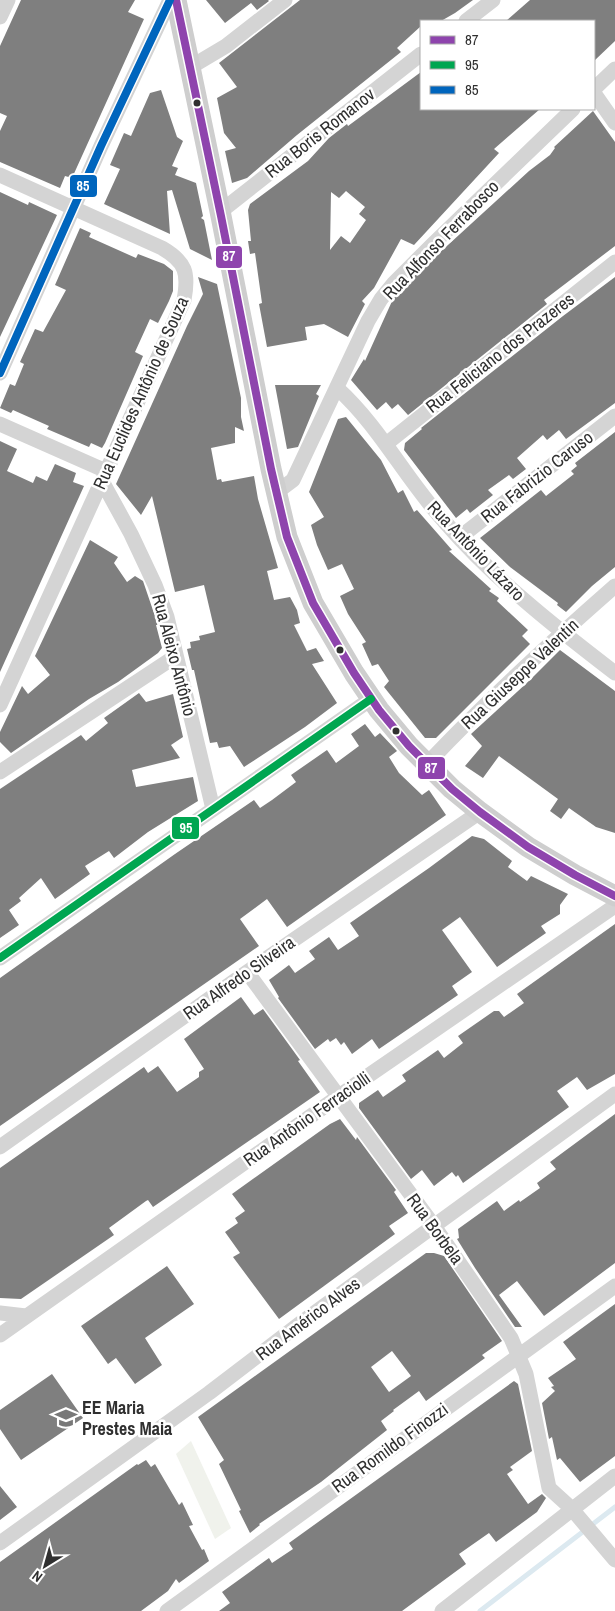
<svg xmlns="http://www.w3.org/2000/svg" width="615" height="1611" font-family="'Archivo Narrow',sans-serif">
<style>
.green{fill:#f0f2ec}
.lines{fill:none;stroke-linecap:round;stroke-linejoin:round}
.stream{stroke:#dce9f0;stroke-width:5}
.building{fill:#7f7f7f;fill-rule:evenodd}
.street{stroke:#d4d4d4;stroke-width:15}
.secondary{stroke:#cecece;stroke-width:21}
.bus-1-casing{stroke:#fff;stroke-width:11}
.bus-2-casing{stroke:#fff;stroke-width:11}
.bus-3-casing{stroke:#fff;stroke-width:11}
.bus-1{stroke:#8e44ad;stroke-width:8}
.bus-2{stroke:#00a651;stroke-width:8}
.bus-3{stroke:#0065bd;stroke-width:8}
.bus-dot{fill:#303030;stroke:#fff;stroke-width:2}
.labels{text-anchor:middle;stroke-width:5;stroke-linejoin:round;paint-order:stroke}
.street-label{font-size:18px;fill:#303030;stroke:#fff}
.poi-label{font-size:18px;font-weight:bold;fill:#303030;stroke:#fff;text-anchor:start}
.line-badge{stroke:#fff;stroke-width:2}
.badge-label{font-size:14px;text-anchor:middle;font-weight:bold;fill:#fff}
</style>
<rect width="100%" height="100%" fill="#fff"/>
<path class="green" d="M191,1441l40,87 -16,11 -39,-85z"/>
<g class="lines">
<path class="stream" d="M480,1611l135,-104"/>
</g>
<path class="building" d="M21,0h114l-7,12 16,7 -72,159 -7,-2 -5,12 -60,-26v-31l7,-15 -7,-3v-67z
M206,0h62l1,1 -12,9 -6,-7 -26,20z
M300,0h173l-18,13 -14,8h-20v5l-24,22 4,4 -104,83 -50,43 -15,5 -7,-32 11,-3 -12,-15 -7,-35 20,-11 -18,-24z
M530,0h85v41l-21,20v-40h-88z
M421,72v37h119l-46,40 5,4 -85,92 -13,-6 -27,49 -12,13 3,3 -17,33 -24,-13 -19,3 2,13 -40,7 -8,-43 3,-1 -7,-50 -5,1 -2,-13h3l-3,-31 2,-6 58,-43 21,-23 18,-14 1,2zM346,191l19,16 -6,7 7,6 -16,23 -9,-7 -11,14 1,-58 8,6z
M161,90l16,47 6,4 -11,25 6,2 -3,7 21,8 7,33 -2,2 3,2 8,40 -22,-11 -18,-59 -5,1 3,43 -66,-30 16,-35 -10,-4 14,-32 7,3 19,-43z
M593,111l22,31v104l-71,54 3,4 -139,111 -10,-11 -6,5 -6,-7 -9,8 -26,-30 13,-21 1,2 28,-62 20,-22 116,-106 21,-16 5,-7 -1,-1z
M0,192l28,13 1,-3 28,13 -57,122z
M80,228l11,5 -2,4 47,21 2,-4 26,10 9,7v20l-4,10 -11,22 -8,-4 -15,33 8,4 -38,87 -3,5 -11,-5 -2,4 -42,-18 2,-3 -36,-16 -2,3 -11,-5 10,-24 5,2 9,-22 -4,-2 15,-33 8,3 23,-42 -11,-5z
M198,277l19,7 24,114v19l3,14 -9,-4v16l-24,5 6,32 4,-1 1,3 32,-6 4,23 20,69 -11,3 7,29 16,-3 7,13 3,13 -6,2 13,26 9,-3 8,13 -12,3 25,39 -32,24 -61,40 -14,-21 -11,2 -2,-6 -7,1 -16,-73h-2l-5,-21 4,-1 -1,-6 10,-2 -1,-4 16,-4 -11,-47 -29,7 -23,-96 -11,19 -25,-31 71,-158 16,-32z
M615,277v126l-49,36 -7,-9 -12,10 -4,-5 -26,23 9,11 -13,10 -4,-4 -21,15 5,5 -23,18 -3,-4 -11,9 -52,-68 1,-7 17,-14 -1,-1 142,-112z
M275,385h46l-5,9 3,2 -21,51 -11,2z
M346,417l35,43 17,33 5,-3 11,22 3,-2 35,40 -3,1 42,38 -2,2 10,7 -2,3 31,29 -6,6 8,8 -94,94h-11l-41,-51 5,-6 -11,-17 -6,2 -10,-22 4,-2 -18,-28 -8,-18 14,-7 -12,-25 -14,6 -11,-25 -6,-20 13,-8 -15,-25 29,-73z
M615,432v135l-23,19 -26,26 -9,-7 1,-2 -48,-36 -30,-29 61,-48 5,6 28,-22 -3,-3 6,-5 -2,-3z
M0,441l17,8 -10,22 26,12 3,-7 11,5 8,-17 21,9 -3,9 11,4 -84,186z
M90,540l28,17 -4,6 13,19 8,-6 8,5 15,44h-2l6,23 -4,5 -40,29 -29,17 -78,54 -11,-11v-10l22,-46 6,8 22,-19 -15,-19z
M560,650l55,41v142l-19,-6 -27,-19 -8,11 -11,-8 8,-12 -59,-43 -16,22 -18,-12 17,-20 -11,-12 59,-54z
M139,693l7,9 27,-8 10,43 -12,8 9,13 -48,12 4,17 57,-10 5,24 -50,31 -34,26 -5,-7 -24,15 5,8 -35,25 -14,-21 -22,20 2,3 -12,9 10,15 -19,13v-149l81,-54 5,6 22,-18 -4,-5z
M365,724l10,13 5,-4 17,18 -8,6 10,16 23,22 7,-5 17,25 -159,112 -20,-28 -27,20 19,27 -259,180v-148l175,-124 79,-54 6,8 12,-8 24,-18 -5,-7 36,-25 9,13 23,-17 -8,-12z
M472,836l12,3 28,22 -4,6 19,14 4,-5 37,18 -8,11v9l-19,12 5,7 -49,34 -37,-50 -18,13 30,42 -20,14 6,9 -79,54 -7,-10 -20,15 -8,-12 -3,3 -5,-7 -6,4 -2,-3 -13,10 -37,-51 1,-1 -10,-17 20,-15 6,8 20,-14 -6,-8 20,-14 9,13 21,-14 -9,-13 79,-55z
M615,924v150l-28,16 -10,-13 -20,14 12,16 -106,76 -5,-8 -2,2 -4,-5 -18,14 -12,-16 -11,9 -52,-71v-5l19,-13 5,7 23,-16 -4,-6 36,-25 6,8 19,-15 -5,-7 36,-25h5l5,6 20,-14 -7,-9z
M241,997l13,18 9,-6 37,51 -2,1 22,31 -167,115 -5,-7 -2,1 -37,27 5,7 -93,64 -21,-1v-130l144,-101 4,6 10,-7 19,26 22,-15v-5l5,-3 -20,-30z
M615,1114v149l-71,53 -27,-35 -18,14 23,32h-7l-40,-59 -18,-29 2,-1 -1,-9 39,-28 7,10 15,-11 1,2 20,-14 -3,-5 19,-14 -6,-7z
M340,1119l16,21 1,-3 39,53 -2,2 14,21 -19,13 6,8 -116,85 -46,-62 7,-4 -15,-21 13,-9 -3,-5 10,-7 -13,-17 98,-70z
M426,1253h8l10,3 58,85 -20,14 3,3 -59,43 -7,-10 -26,19 1,1 -13,10 6,9 -66,52 -62,42 1,1 -10,8 -11,-22 2,-1 -22,-46 5,-4 -26,-43zM392,1351l19,25 -22,16 -18,-25z
M167,1266l27,38 -49,34 17,27 -27,19 -19,-26 -8,6 -27,-38z
M615,1304v152l-35,26 -20,-24 -3,2 -5,-23 -3,2 -7,-36 13,-12 -4,-4 3,-1 -6,-8 28,-19 -13,-17z
M52,1374l31,44 -62,42 -21,-31v-19z
M514,1381l4,3 14,67 -22,16 3,3 -6,4 21,30 14,-10 4,4 -9,14 -41,30 -7,-9 -30,21 7,10 -64,47h-183l11,-8 -8,-11 47,-34 3,5 21,-14 -4,-6z
M146,1460l5,7 4,-3 24,41 3,-3 11,23 -4,1 13,24 2,-1 5,12 -30,22 -3,-4 -8,12 -27,20h-141v-49l137,-98 1,1z
M0,1486l17,21 -17,13z"/>
<g class="lines">
<path class="street" d="M0,17l8,-17
M466,21l27,-21
M189,68l37,-22 59,-46
M594,89l21,-20
M594,93l21,30
M0,175l162,73c24,14 27,25 22,52l-184,405
M220,212l201,-158
M0,373l101,-227 69,-146
M337,388c43,39 68,90 107,133 50,58 111,106 171,152
M0,424l106,47
M386,444l229,-182
M102,481l29,53 24,51 12,32 46,192
M277,492l16,-12 75,-159 13,-22 13,-16 39,-39 140,-135
M459,538l156,-122
M427,764c59,-63 123,-121 188,-178
M0,772l176,-116
M0,958l371,-259
M247,972l187,254 77,112 15,36 23,114 22,20 44,52
M0,1147l247,-175 233,-160
M0,1313l26,3
M0,1335l362,-255 253,-174
M0,1543l209,-150 93,-71 313,-228
M167,1611l448,-325
M442,1611l173,-135"/>
<path class="secondary" d="M176,0l45,216 50,253 16,68 26,66 41,70 25,37 30,36 43,43 28,23 48,35 47,28 40,21"/>
<g class="bus-1-casing">
<path id="bus-1" d="M176,0l45,216 50,253 16,68 26,66 41,70 25,37 30,36 43,43 28,23 48,35 47,28 40,21"/>
</g>
<g class="bus-2-casing">
<path id="bus-2" d="M0,958l371,-259"/>
</g>
<g class="bus-3-casing">
<path id="bus-3" d="M0,373l101,-227 69,-146"/>
</g>
<use href="#bus-1" class="bus-1"/>
<use href="#bus-2" class="bus-2"/>
<use href="#bus-3" class="bus-3"/>
</g>
<defs>
<g id="school-bare" transform="scale(1.725)"><path d="M0-5L7-2L0 1L-7-2ZM-4 1L0 2.5L4 1V4Q0 6-4 4Z" fill="#787878" stroke="#fff" stroke-width="2.5" paint-order="stroke"/></g>
</defs>
<g fill-rule="evenodd">
<use href="#school-bare" x="66" y="1418"/>
</g>
<g class="bus-dot">
<circle cx="197" cy="103" r="4.5"/>
<circle cx="340" cy="650" r="4.5"/>
<circle cx="396" cy="731" r="4.5"/>
</g>
<g class="labels">
<g class="street-label">
<text transform="translate(320 133) rotate(-38)" y="6">Rua Boris Romanov</text>
<text transform="translate(441 240) rotate(-46)" y="6">Rua Alfonso Ferrabosco</text>
<text transform="translate(500 353) rotate(-38)" y="6">Rua Feliciano dos Prazeres</text>
<text transform="translate(141 393) rotate(-66)" y="6">Rua Euclides Antônio de Souza</text>
<text transform="translate(537 477) rotate(-38)" y="6">Rua Fabrizio Caruso</text>
<text transform="translate(476 551) rotate(46)" y="6">Rua Antônio Lázaro</text>
<text transform="translate(174 655) rotate(75)" y="6">Rua Aleixo Antônio</text>
<text transform="translate(520 674) rotate(-43)" y="6">Rua Giuseppe Valentin</text>
<text transform="translate(239 978) rotate(-35)" y="6">Rua Alfredo Silveira</text>
<text transform="translate(307 1119) rotate(-35)" y="6">Rua Antônio Ferraciolli</text>
<text transform="translate(435 1229) rotate(54)" y="6">Rua Borbela</text>
<text transform="translate(308 1319) rotate(-37)" y="6">Rua Américo Alves</text>
<text transform="translate(390 1448) rotate(-36)" y="6">Rua Romildo Finozzi</text>
</g>
<g class="poi-label">
<text x="82" y="1414">EE Maria<tspan x="82" dy="21">Prestes Maia</tspan></text>
</g>
</g>
<g class="line-badge">
<rect x="69" y="174" width="29" height="24" rx="5" fill="#0065bd"/>
<rect x="215" y="245" width="28" height="24" rx="5" fill="#8e44ad"/>
<rect x="417" y="756" width="29" height="24" rx="5" fill="#8e44ad"/>
<rect x="171" y="816" width="29" height="24" rx="5" fill="#00a651"/>
</g>
<g class="badge-label">
<text x="83" y="191">85</text>
<text x="229" y="261">87</text>
<text x="431" y="773">87</text>
<text x="186" y="833">95</text>
</g>
<rect x="420" y="20" width="175" height="90" fill="#ffffff" stroke="#acacac"/>
<rect x="430" y="36" width="25" height="8" fill="#8e44ad" stroke="#acacac"/>
<text x="465" y="45" font-size="15" fill="#303030">87</text>
<rect x="430" y="61" width="25" height="8" fill="#00a651" stroke="#acacac"/>
<text x="465" y="70" font-size="15" fill="#303030">95</text>
<rect x="430" y="86" width="25" height="8" fill="#0065bd" stroke="#acacac"/>
<text x="465" y="95" font-size="15" fill="#303030">85</text>
<g transform="translate(45 1566) rotate(217)" stroke="#ffffff" stroke-width="4" paint-order="stroke">
<path d="M0-4L9 19L0 12L-9 19Z" fill="#303030"/>
<text y="-8" font-size="14" font-weight="bold" text-anchor="middle" fill="#303030">N</text>
</g>
</svg>
